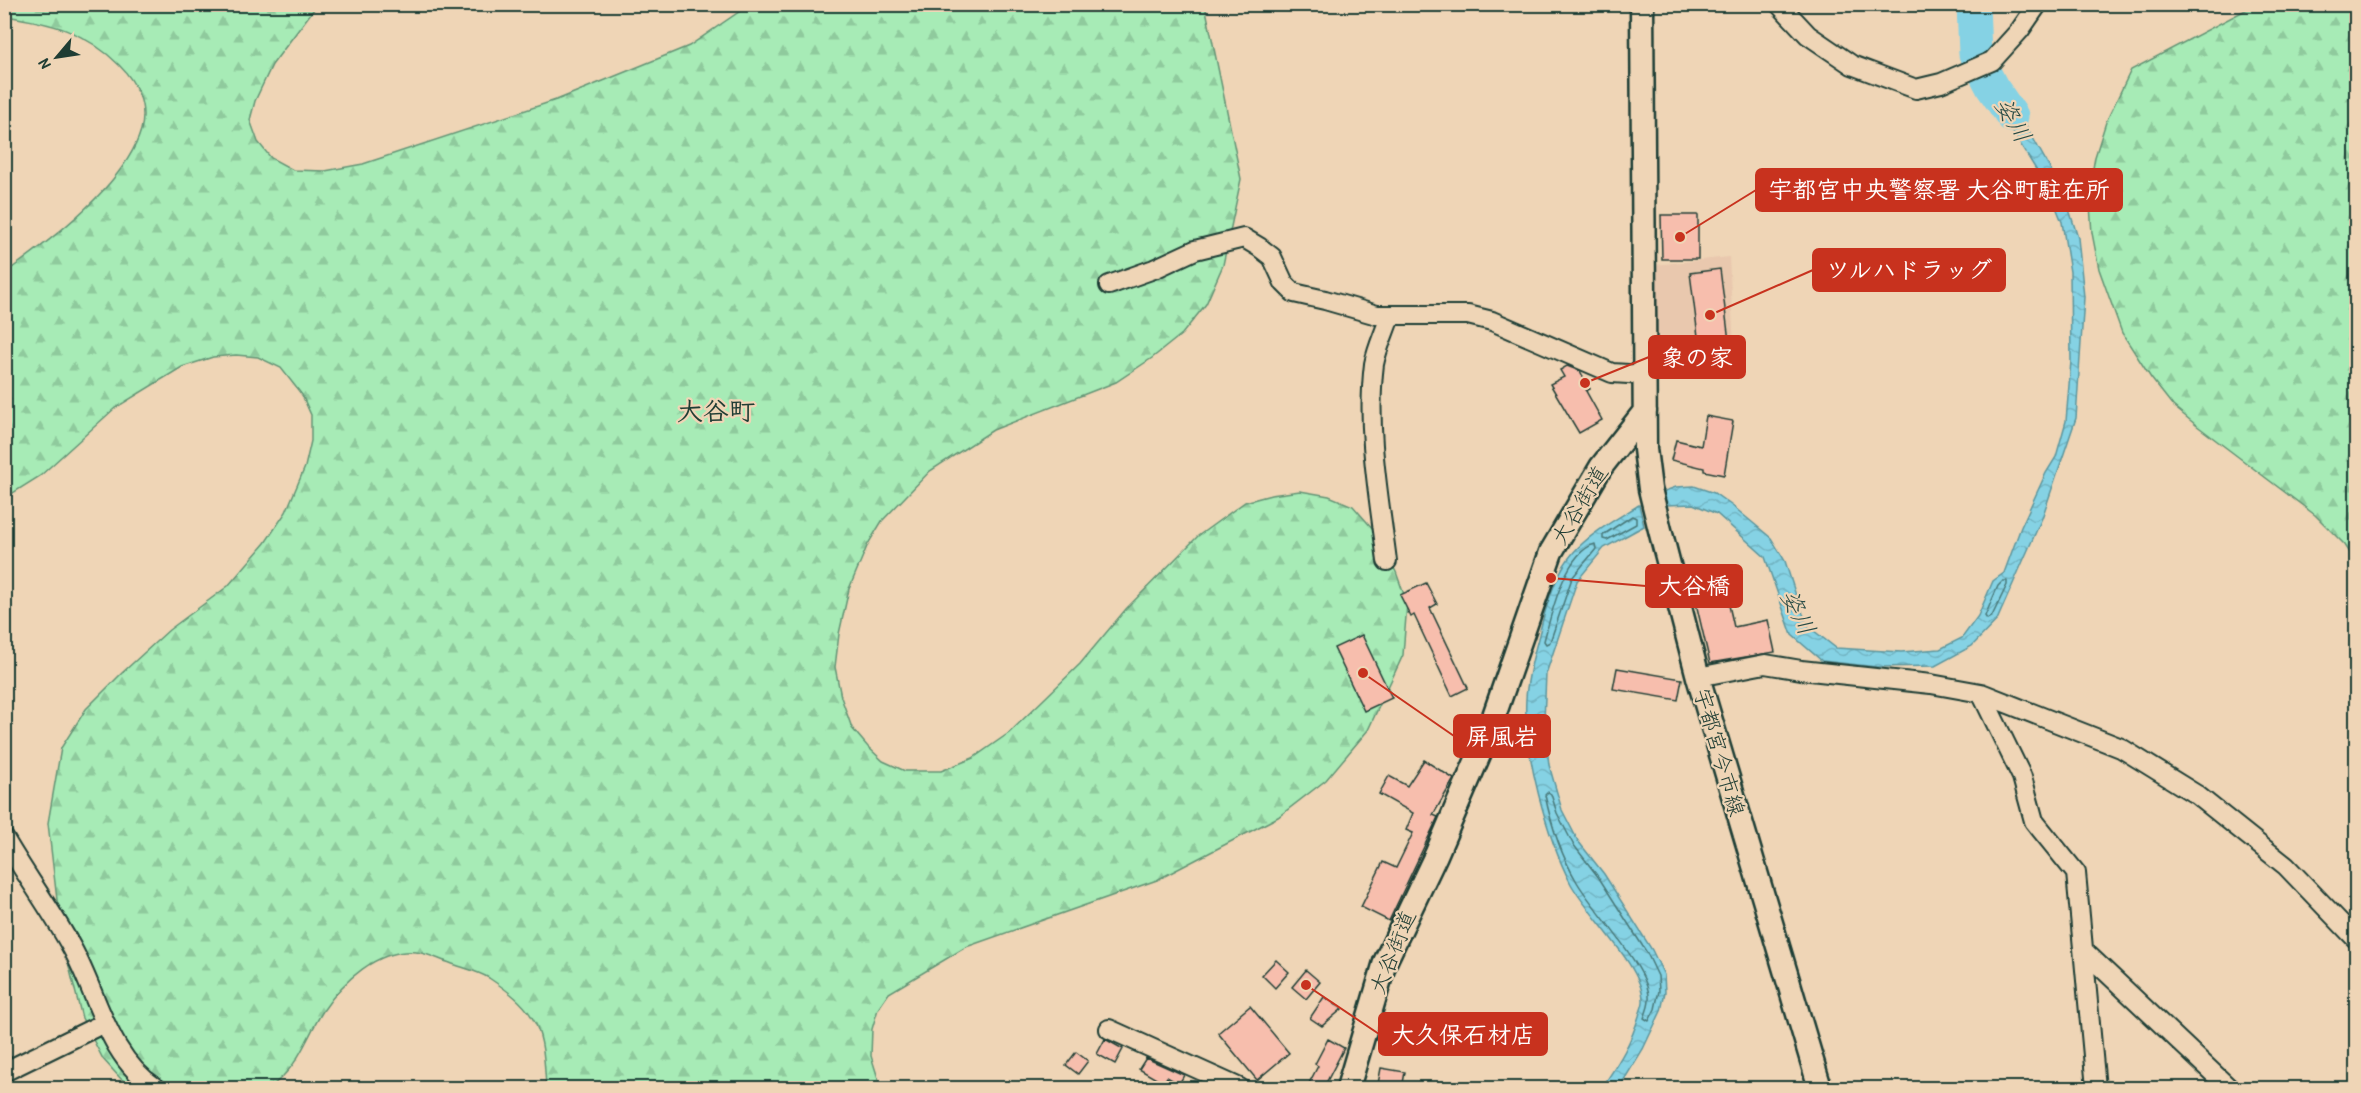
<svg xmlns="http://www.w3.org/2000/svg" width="2361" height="1093" font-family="'Patrick Hand','Klee One',sans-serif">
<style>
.built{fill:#e9c8ae}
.forest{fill:url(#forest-firs);stroke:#639475;stroke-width:1.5}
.water{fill:url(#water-waves);stroke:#5c969e;stroke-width:1.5}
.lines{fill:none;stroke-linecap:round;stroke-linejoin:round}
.shore{stroke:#48797a;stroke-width:1.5}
.river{stroke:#85d2e4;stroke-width:33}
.building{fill:#f7bead;stroke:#1f3d34;stroke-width:1.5}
.minor-casing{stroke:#1f3d34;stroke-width:22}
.major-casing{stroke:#1f3d34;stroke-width:27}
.minor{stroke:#efd5b6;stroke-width:18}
.major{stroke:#efd5b6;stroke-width:22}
.labels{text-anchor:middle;stroke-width:4.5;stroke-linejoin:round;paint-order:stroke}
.street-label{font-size:22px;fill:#1f3d34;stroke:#efd5b6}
.water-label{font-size:24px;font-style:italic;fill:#294c46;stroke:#efd5b6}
.quarter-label{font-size:26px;font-weight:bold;fill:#1f3d34;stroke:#efd5b6}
.leader{fill:none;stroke:#c8321e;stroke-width:2}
.callout-dot{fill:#c8321e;stroke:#efd5b6;stroke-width:2}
.callout{fill:#c8321e;stroke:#c8321e;stroke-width:2}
.callout-label{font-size:24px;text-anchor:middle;font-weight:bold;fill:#fff}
</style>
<defs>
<pattern id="forest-firs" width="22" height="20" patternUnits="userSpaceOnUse" patternTransform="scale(1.5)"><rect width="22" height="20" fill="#a7ebb6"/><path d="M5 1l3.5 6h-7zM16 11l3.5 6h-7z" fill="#8fca9d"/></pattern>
<pattern id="water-waves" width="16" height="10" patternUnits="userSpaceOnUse" patternTransform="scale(1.5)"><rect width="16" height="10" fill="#85d2e4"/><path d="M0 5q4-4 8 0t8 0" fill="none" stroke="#72b5c4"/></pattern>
</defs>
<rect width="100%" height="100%" fill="#efd5b6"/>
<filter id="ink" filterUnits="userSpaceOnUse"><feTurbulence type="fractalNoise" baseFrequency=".0167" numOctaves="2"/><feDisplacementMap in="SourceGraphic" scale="12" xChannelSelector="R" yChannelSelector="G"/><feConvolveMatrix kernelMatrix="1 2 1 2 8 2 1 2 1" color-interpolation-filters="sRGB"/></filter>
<g filter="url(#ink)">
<path class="built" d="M1729,257l6,107 -78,7 -2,-106z"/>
<path class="forest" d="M5,5h312l-45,60 -17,36 -5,19 8,22 13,16 22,12 32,1 38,-7 196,-65 130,-53 60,-41h456l36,174 -18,86 -17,39 -24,30 -30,24 -36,24 -123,48 -63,41 -48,50 -14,23 -19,45 -10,45 -4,33 6,30 11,31 16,19 15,14 22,10h36l32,-13 36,-25 71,-69 46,-55 72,-73 47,-34 26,-7 29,-4 29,5 24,10 20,23 23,43 11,31 -4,52 -35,75 -42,50 -48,37 -121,63 -191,67 -77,46 -11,16 -6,20 -1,27 10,32h-335c-3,-59 -6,-76 -57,-110 -12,-7 -26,-10 -39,-15 -10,-3 -23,-10 -34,-11 -39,-3 -73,29 -93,59 -19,30 -23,55 -54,77h-134l-14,-9 -18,-20 -21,-41 -21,-84 -13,-111 13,-75 25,-39 36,-36 47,-43 59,-44 37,-43 21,-31 19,-45 6,-26v-26l-9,-20 -21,-27 -23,-11 -22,-2 -23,2 -31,10 -67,41 -75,68 -35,22v-225c44,-31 121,-89 136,-143 7,-25 -5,-48 -22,-65 -34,-34 -68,-42 -114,-49z
M2255,5h101v557l-11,-17 -30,-30 -119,-90 -23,-19 -22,-28 -29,-45 -23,-64 -7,-36 -3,-42 6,-34 11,-35 25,-52z"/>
<path class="water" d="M1997,74l59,105 12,27 10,32 6,59 -8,121 -34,100 -45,102 -25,26 -37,20 -58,1 -55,-6 -30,-26 -27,-78 -48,-43 -24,-10 -27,1 -4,-13 14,-5 18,-1 20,7 21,15 36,30 14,23 14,44 10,22 27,21 65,4 39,-3 22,-11 16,-22 15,-35 11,-8 17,-46 25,-54 10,-16 10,-36 5,-60 -1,-89 -8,-50 -12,-30 -54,-87 -11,-24z
M1639,505l5,21 -40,22 -27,33 -31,93 -2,46 5,45 13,45 16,31 26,33 48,76 12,25 1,17 -4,19 -18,38 -24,39h-17c16,-25 28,-42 37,-72 1,-5 5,-12 4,-17 -1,-33 -55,-84 -72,-115 -24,-46 -48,-133 -45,-185 1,-25 10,-51 16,-76 6,-23 15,-52 31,-70 16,-19 45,-35 66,-48z"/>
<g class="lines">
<path class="shore" d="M1632,516l4,2v6l-29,16 -4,-1v-4z
M1595,544l1,5 -24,29 -22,64 -4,2 -2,-3c7,-26 21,-89 51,-97z
M2003,581h4v4l-15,31 -5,3 -2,-3 13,-30z
M1548,792l3,2 6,19 16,31 26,34 48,75 11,23 1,15 -4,18 -6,12 -5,-3c2,-5 5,-12 5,-18 3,-29 -56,-90 -72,-118 -15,-25 -26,-58 -32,-87z"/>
<path class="river" d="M1973,4l2,50 17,33 20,29"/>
</g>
<path class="building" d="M1661,215h37v44h-36z
M1720,269l11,88 -30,3 -11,-87z
M1567,366l13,5 10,18 -4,2 16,29 -23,13 -29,-49 14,-7 -4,-7z
M1706,416l27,5 -9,54 -20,-4v-3l-33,-8 5,-20 25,6z
M1426,583l11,21 -7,4 38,80 -16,8 -38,-81 -3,2 -11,-22z
M1726,592l8,35 34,-7 7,32 -65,11 -15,-64z
M1362,635l30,63 -28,13 -30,-63z
M1617,668l65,11 -4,21 -65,-11z
M1424,760l30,19 -21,36 5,2 -49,104 -28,-14 22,-45 13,6 17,-35 -7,-3 7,-17 -34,-19 10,-18 18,10z
M1276,960l13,12 -14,16 -13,-13z
M1306,970l14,12 -14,17 -14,-12z
M1324,997l18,12 -20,17 -12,-8z
M1250,1006l39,47 -32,27 -39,-47z
M1105,1039l18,10 -8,15 -18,-10z
M1328,1039l16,9 -21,41h-17l12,-23 -3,-2z
M1076,1052l12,9 -10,13 -12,-9z
M1146,1058l38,17 -5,9 -12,-7 -4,6 -24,-14z
M1381,1068l24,4 -3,17h-25z"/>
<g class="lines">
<g class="minor-casing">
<path id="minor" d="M1779,4l29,31 44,30 64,24 25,-6 51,-22 28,-31 18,-26
M1109,285l45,-16 41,-19 49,-12 15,9 13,10 12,26 10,10 31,7 52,15h91l24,6 120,52 32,2
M1387,561c-8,-64 -21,-132 -13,-197 3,-16 11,-32 16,-48
M1698,677l67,-13 36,6 130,14 50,9 140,55 76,47 89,71 70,73
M1981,693l41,84 12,44 42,52 20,215
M4,838c22,38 48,73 68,110 27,49 35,108 84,140
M2084,951l145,137
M1109,1029l131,59
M4,1072l100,-49"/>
</g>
<g class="major-casing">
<path id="major" d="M1642,4l3,445 5,40 10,41 38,147 122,411
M1348,1088l37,-126 51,-107 51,-119 64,-184 50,-85 44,-56"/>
</g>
<use href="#minor" class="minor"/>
<use href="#major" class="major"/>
</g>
</g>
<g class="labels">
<g class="street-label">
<text transform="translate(1579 505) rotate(-59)" y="8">大谷街道</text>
<text transform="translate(1720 752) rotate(74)" y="8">宇都宮今市線</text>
<text transform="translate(1392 952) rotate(-68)" y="8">大谷街道</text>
</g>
<g class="water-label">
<text transform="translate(2013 120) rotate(60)" y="8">姿川</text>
<text transform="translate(1798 612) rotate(63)" y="8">姿川</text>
</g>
<g class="quarter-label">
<text x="716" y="420">大谷町</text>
</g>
</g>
<path class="leader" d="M1680 237L1756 190M1710 315L1813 270M1585 383L1649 357M1551 578L1646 586M1363 673L1454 736M1306 985L1379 1034"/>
<g class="callout-dot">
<circle cx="1680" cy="237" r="6"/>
<circle cx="1710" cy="315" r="6"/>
<circle cx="1585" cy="383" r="6"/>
<circle cx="1551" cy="578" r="6"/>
<circle cx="1363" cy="673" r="6"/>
<circle cx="1306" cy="985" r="6"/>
</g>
<g class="callout">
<rect x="1756" y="169" width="366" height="42" rx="6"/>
<rect x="1813" y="249" width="192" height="42" rx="6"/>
<rect x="1649" y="336" width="96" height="42" rx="6"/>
<rect x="1646" y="565" width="96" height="42" rx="6"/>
<rect x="1454" y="715" width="96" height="42" rx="6"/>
<rect x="1379" y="1013" width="168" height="42" rx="6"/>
</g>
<g class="callout-label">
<text x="1939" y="198">宇都宮中央警察署 大谷町駐在所</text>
<text x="1909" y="278">ツルハドラッグ</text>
<text x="1697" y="366">象の家</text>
<text x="1694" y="594">大谷橋</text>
<text x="1502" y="745">屏風岩</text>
<text x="1463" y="1043">大久保石材店</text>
</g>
<rect width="2361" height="1093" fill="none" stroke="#efd5b6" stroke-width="24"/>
<rect x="12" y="12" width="2337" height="1069" fill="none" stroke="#1f3d34" stroke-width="2" filter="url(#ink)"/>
<g transform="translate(57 57) rotate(241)" stroke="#efd5b6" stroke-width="4.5" paint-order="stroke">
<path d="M0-4.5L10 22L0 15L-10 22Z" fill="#1f3d34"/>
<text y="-9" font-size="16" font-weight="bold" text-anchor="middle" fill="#1f3d34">N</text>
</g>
</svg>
